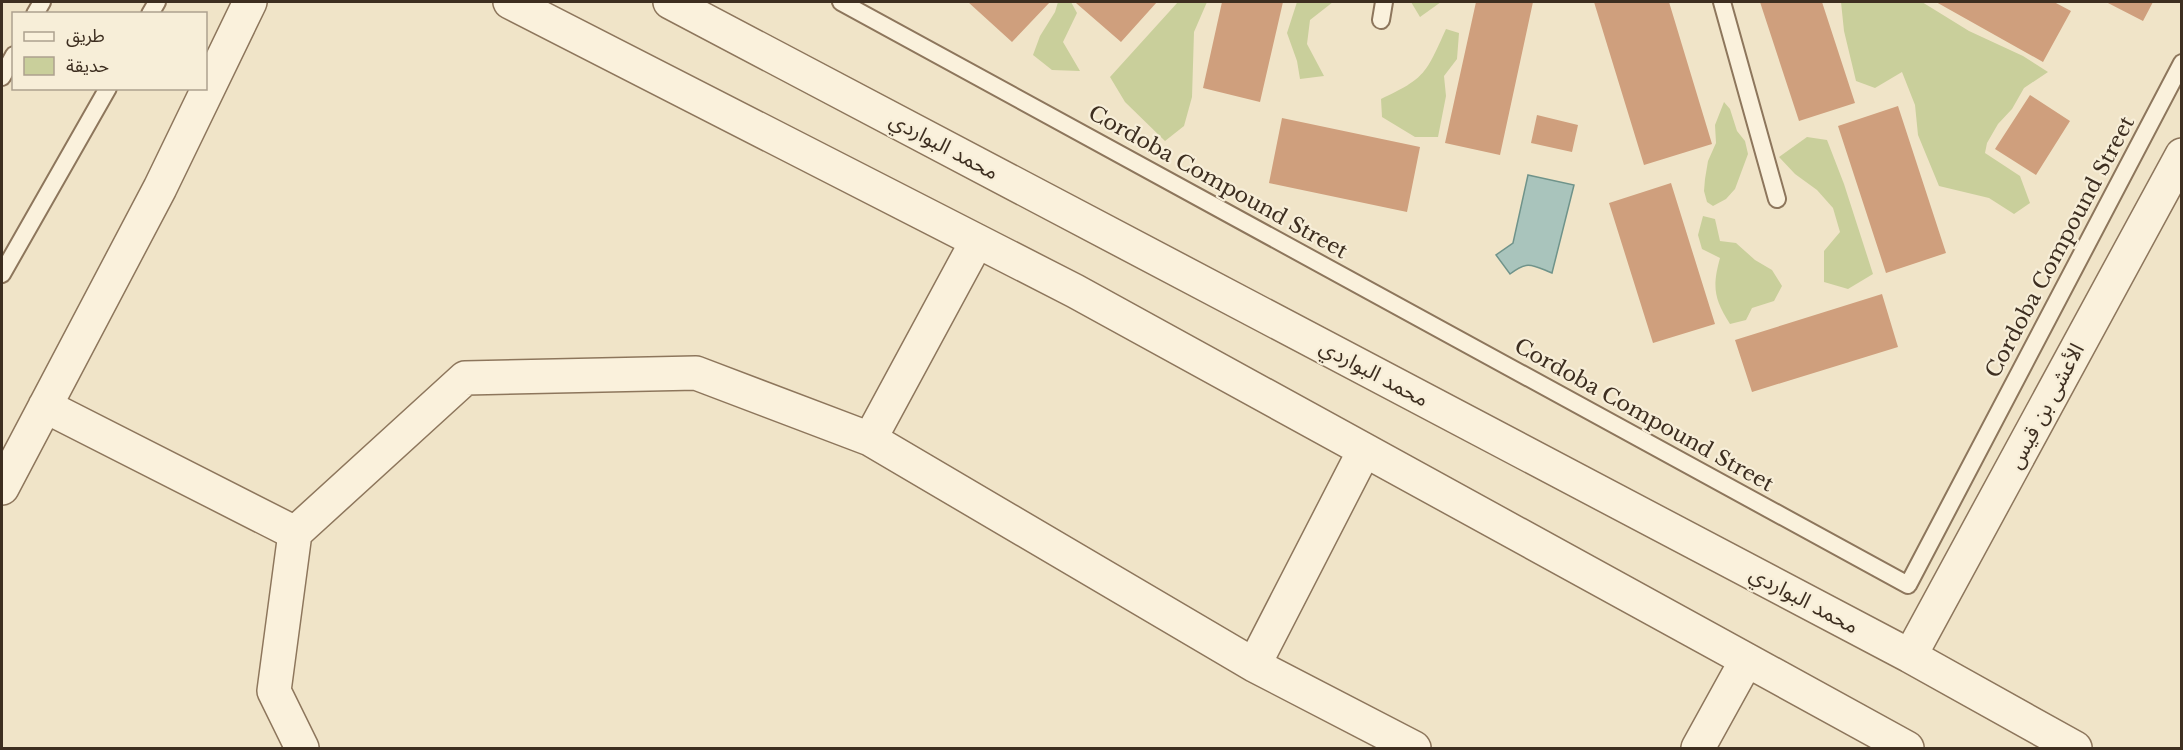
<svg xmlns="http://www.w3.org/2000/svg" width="2183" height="750" font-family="'Libre Baskerville','Noto Sans Arabic',serif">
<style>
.green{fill:#c9cf9b}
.water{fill:#a9c4bc;stroke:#6f938a;stroke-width:1.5}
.building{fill:#cf9f7d}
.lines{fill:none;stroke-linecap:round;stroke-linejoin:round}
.lane-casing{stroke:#8d765c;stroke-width:20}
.street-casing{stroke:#8d765c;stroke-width:36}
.lane{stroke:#faf1dc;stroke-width:16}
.street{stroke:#faf1dc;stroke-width:33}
.labels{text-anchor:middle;stroke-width:4.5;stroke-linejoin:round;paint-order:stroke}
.street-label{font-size:21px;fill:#3d2e20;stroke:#f7eed8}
</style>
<rect width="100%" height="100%" fill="#f0e4c8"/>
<path class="green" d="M1058,2h13l6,11 -14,29 17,29 -28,-1 -19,-15 7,-19 15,-24z
M1178,2h29l-13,30 -2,65 -8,29 -19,15 -40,-39 -15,-25z
M1297,2h36l-23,18 -3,24 17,32 -24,3 -3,-18 -10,-28z
M1411,2h30l-21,15z
M1841,2h81l47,29 54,25 25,16 -24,16 -12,21 -14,15 -11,19 -2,10 35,23 10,27 -16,11 -25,-16 -50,-12 -21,-51 -3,-30 -13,-33 -27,16 -19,-7 -12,-50z
M1446,29l13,4 -2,26 -13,17 2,20 -8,41h-23l-33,-20 -1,-18c45,-21 45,-26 65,-70z
M1724,102l6,7 7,22 8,10 3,13 -13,35 -9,10 -13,7 -6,-4 -3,-11 1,-12 3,-18 8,-18 -1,-18z
M1807,137l20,3 17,44 29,90 -25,15 -24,-7v-31l16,-19 -7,-24 -16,-18 -22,-16 -16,-17z
M1703,216l12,3 5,22 16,2 19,17 17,10 10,16 -8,15 -22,7 -6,12 -16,4c-16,-25 -18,-37 -10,-66l-18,-9 -4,-14z"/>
<path class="water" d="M1528,175l46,10 -22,88c-20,-8 -24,-13 -42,1l-14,-19 17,-12z"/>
<path class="building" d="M968,2h82l-38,40z
M1078,2h79l-36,40 -45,-39z
M1222,2h61l-23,100 -57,-14z
M1476,2h57l-33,153 -55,-12z
M1594,2h75l43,142 -68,21z
M1760,2h62l33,101 -56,18z
M1936,2h118l17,9 -28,51z
M2106,2h47l-10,19z
M2030,95l40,26 -34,54 -41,-26z
M1898,106l48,147 -60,20 -48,-147z
M1537,115l41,10 -6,27 -41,-9z
M1282,118l138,29 -13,65 -138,-29z
M1671,183l44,141 -62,19 -44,-140z
M1882,294l16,53 -146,45 -17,-52z"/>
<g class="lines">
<g class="lane-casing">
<path id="lane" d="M841,2l1067,583 274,-522
M1722,2l55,197
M35,14l7,-12
M150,14l7,-12
M1381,20l3,-18
M2,77l12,-22
M2,274l106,-186"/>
</g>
<g class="street-casing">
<path id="street" d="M510,2l565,289 832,457
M670,2l1240,654 165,92
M45,406l250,127
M870,439l107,-198
M2,488l158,-300 90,-186
M1910,656l272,-501
M1254,665l110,-214
M302,748l-28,-57 21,-158 170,-155 231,-5 174,66 384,226 160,83
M1698,748l48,-87"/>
</g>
<use href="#lane" class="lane"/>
<use href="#street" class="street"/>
</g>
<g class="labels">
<g class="street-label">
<text transform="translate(944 146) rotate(28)" y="7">محمد البواردي</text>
<text transform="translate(1218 182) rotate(29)" y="7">Cordoba Compound Street</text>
<text transform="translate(2060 247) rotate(-62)" y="7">Cordoba Compound Street</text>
<text transform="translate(1374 373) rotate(28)" y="7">محمد البواردي</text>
<text transform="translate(2046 406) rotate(-62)" y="7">الأعشى بن قيس</text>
<text transform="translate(1644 415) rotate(29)" y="7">Cordoba Compound Street</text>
<text transform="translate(1804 600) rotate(28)" y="7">محمد البواردي</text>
</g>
</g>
<rect width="2183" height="750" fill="none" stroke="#3d2e20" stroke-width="6"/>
<rect x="12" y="12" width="195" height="78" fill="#f7eed8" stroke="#ada18e" stroke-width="1.5"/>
<rect x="24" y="32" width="30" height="9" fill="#faf1dc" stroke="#ada18e" stroke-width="1.5"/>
<text x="66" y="42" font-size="18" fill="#3d2e20">طريق</text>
<rect x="24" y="57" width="30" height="18" fill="#c9cf9b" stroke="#ada18e" stroke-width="1.5"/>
<text x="66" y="72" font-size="18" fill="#3d2e20">حديقة</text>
</svg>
